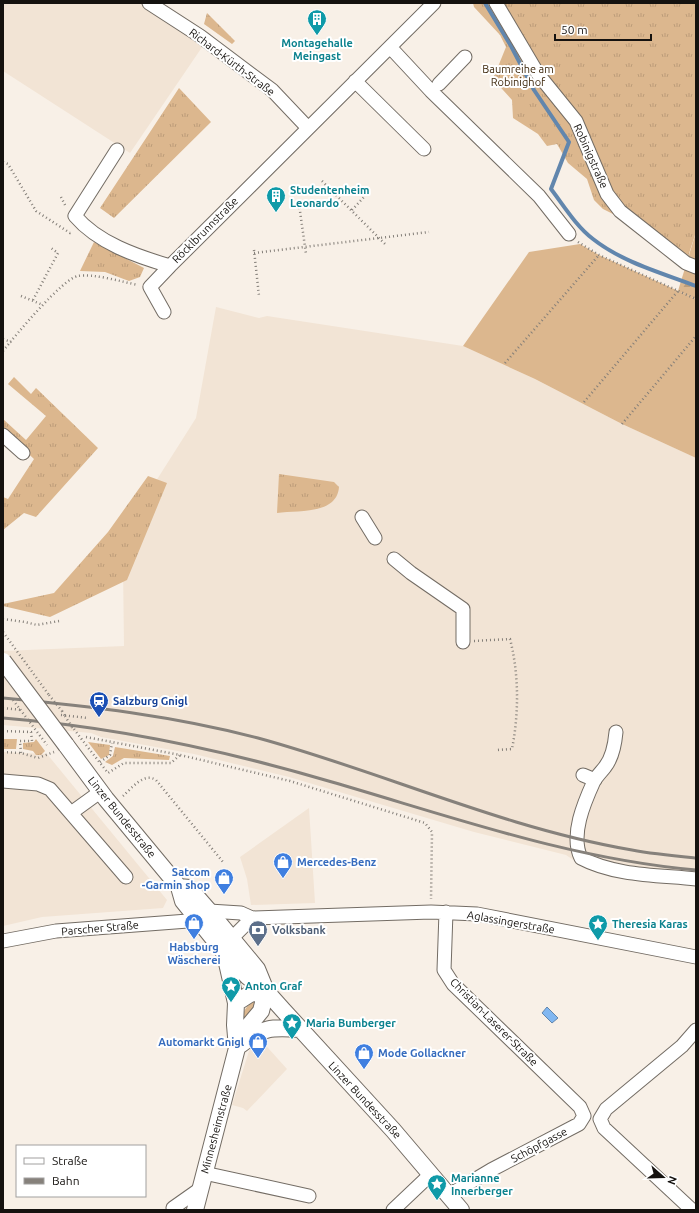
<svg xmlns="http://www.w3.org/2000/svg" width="699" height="1213" font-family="Ubuntu,sans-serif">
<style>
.built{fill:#f2e4d5}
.grass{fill:url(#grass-tufts)}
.forest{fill:url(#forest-firs)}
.garden{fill:#dcb78e}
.water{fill:#81b7f1;stroke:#6186ad}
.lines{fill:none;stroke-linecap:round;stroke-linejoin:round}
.stream{stroke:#6186ad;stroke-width:4}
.minor-casing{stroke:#736c64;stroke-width:15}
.major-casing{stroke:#736c64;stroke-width:18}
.path{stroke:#837e78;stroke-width:2.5;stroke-dasharray:1 3;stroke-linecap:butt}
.minor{stroke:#fff;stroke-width:13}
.major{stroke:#fff;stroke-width:16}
.rail{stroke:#86817b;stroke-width:3}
.major-bridge-casing{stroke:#736c64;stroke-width:18;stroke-linecap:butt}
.path-bridge{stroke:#837e78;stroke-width:2.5;stroke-dasharray:1 3;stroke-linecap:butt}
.major-bridge{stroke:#fff;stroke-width:16}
.labels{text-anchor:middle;stroke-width:4;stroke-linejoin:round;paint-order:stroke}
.culture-label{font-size:11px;font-weight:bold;fill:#0d838f;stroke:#fff;text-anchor:start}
.street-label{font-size:11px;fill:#15120f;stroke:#fff}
.park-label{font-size:11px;fill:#3f290e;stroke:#fff}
.transit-label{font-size:11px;font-weight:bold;fill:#164399;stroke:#fff;text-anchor:start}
.shop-label{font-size:11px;font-weight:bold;fill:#366cbe;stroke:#fff;text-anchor:start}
.service-label{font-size:11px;font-weight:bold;fill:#4e5e75;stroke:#fff;text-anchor:start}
</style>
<defs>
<pattern id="grass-tufts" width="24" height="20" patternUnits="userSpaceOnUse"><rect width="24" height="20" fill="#dcb78e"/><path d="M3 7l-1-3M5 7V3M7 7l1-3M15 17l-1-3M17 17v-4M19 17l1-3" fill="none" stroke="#bc9c79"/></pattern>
<pattern id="forest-firs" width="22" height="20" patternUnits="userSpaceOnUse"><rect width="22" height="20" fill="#dcb78e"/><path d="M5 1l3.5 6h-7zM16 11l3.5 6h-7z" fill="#bc9c79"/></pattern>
</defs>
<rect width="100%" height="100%" fill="#f8f0e7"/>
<path class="built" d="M3,3h159l49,31 -81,119 -127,-82z
M216,307l43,11 8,-2 196,30 72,33 87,45 74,34v417l-97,-14 -11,9 -22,-15 -92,-23 -185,-55 -95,-23 -93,-17 -10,-4 -88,-8v-74l121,-5 -1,-79 33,-86 40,-63z
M3,752l44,2 120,146 -4,8 -121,9 -39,9z
M309,808l6,95 -64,2 -4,-26 -7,-22z
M260,1039l27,30 -40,42 -4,-3 -11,-3 17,-54z"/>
<path class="grass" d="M473,3h223v229l-10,31 -66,-52 -54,-99 51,104 -14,-7 -9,-9 -7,-21 -19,-16 -11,-19 -10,2 -9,-12 -25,-16 -1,-18 -19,-21 13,-32 -6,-12 -26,-28z
M207,13l28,28 -3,3 -28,-20z
M179,88l32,34 -97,96 -14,-10z
M94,242l50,26 -4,9 -11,4 -24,-9 -25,-1z
M14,377l17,17 5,-6 62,60 -62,69 -12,-4 -21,17v-33l5,2 26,-40 -31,-29v-11l23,21 20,-24 -38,-32z
M279,474l55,8 5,5c-2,28 -41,23 -62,26z
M148,476l19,7 -40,97 -77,37 -47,-11v-2l51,-11 54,-61z
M3,739h14l-1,10h-13z
M36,739l9,12 -4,4h-5l-3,-4 -10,-2v-6l11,-1z
M88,742l22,3 -1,10 -8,4z
M115,747l55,9 -1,4 -45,-2 -12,7 -7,-3 8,-6z
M256,1001h2l-18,26c3,-13 3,-21 16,-26z"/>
<path class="forest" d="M696,232v67l-18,-8z"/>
<path class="garden" d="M580,244l19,11 97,44v159l-74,-34 -87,-45 -72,-33 66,-94z"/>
<path class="water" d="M547,1007l11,11 -6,5 -10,-10z"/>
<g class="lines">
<path class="stream" d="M485,3l26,43 23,44 35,52 -18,47c13,17 25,37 42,50 29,23 69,34 103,47"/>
<g class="minor-casing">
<path id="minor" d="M149,3l51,33 72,54 36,38
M496,3l42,71 38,47 31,73 13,17 66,52 10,4
M390,47l41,44 108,105 30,38
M355,81l69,68
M439,84l26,-27
M117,150l-42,66c23,27 61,40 95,50
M164,312l-14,-25 20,-21 264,-263
M3,435l20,18
M362,517l13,21
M394,559l17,14 52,36v33
M616,732c-1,11 -3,25 -11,35 -3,4 -8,9 -11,14 -10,22 -24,54 -13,77 34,18 78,17 115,21
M583,775l12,5
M3,781l35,3 12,5 76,88
M71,813l29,-21
M209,911l32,2 11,5 179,-6 46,2 219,43
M446,912l-2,58 9,14 127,123 4,9 -5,8 -88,46 -42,25
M231,939l21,-21
M3,941l53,-10 132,-10 6,-7
M204,1173l105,23
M173,1208l27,-19
M393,1210l38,-36
M692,1210l-88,-82 -4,-9 6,-10 76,-63 14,-16"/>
</g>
<g class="major-casing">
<path id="major" d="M66,745l40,54 73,88 4,14 42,52 23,24 18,14 17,19 110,120 68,80
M179,887l10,1 20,23 48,58 9,22
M225,954l11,49 -1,22 2,23
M236,1003l14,-9 16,-3
M240,1045c24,-18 30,-18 60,-16
M195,1210l42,-162 9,-19 15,-18 5,-20"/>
</g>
<path class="path" d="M3,162l5,2 28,47 34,22 3,-1
M322,181l63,63
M61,197l5,10
M299,204l7,50
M352,210l12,-13
M578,242l21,13 97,44
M254,250l5,46
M254,253l175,-21
M21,296l22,9
M33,300l25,-47 -7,-5
M3,339l8,3
M3,351c12,-15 60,-73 75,-75 14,-3 45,6 60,9
M505,363l94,-108
M584,402l94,-111
M622,424l74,-88
M3,619l22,3 12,3 22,-4
M3,632l46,63
M474,641l36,-2c9,35 9,74 2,110l-15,1
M13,700l34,45
M62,711l3,5
M72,727l2,2
M3,731l28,1 1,9h-12l1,12
M86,737l94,18 110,26 135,42 7,9 -1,67
M86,745l22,28 16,-10h47l9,-8
M3,752l18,1 17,5 16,-6
M100,762l10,-7 2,-12
M123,796c9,-8 21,-24 33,-16l67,82"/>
<use href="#minor" class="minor"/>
<use href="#major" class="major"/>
<path class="rail" d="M3,698c86,8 171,18 255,40 125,34 245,90 374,112 21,4 43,6 64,8
M3,718c112,9 221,32 329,64 121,35 238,77 364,88"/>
<g class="major-bridge-casing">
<path id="major-bridge" d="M3,661l63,84"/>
</g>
<path class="path-bridge" d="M49,695l13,16
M3,708l19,2
M61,715l27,3
M65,716l7,11
M74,729l12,16"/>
<use href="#major-bridge" class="major-bridge"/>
</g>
<defs>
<g id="building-pin" transform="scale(1)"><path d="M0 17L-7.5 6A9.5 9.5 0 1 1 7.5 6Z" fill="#0f9aa8" stroke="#fff"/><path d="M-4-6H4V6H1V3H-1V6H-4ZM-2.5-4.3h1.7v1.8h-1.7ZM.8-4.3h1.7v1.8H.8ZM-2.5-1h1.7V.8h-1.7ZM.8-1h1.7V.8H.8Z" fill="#fff"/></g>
<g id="station-pin" transform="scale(1)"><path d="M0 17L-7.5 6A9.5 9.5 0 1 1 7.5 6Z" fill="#1a4fb4" stroke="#fff"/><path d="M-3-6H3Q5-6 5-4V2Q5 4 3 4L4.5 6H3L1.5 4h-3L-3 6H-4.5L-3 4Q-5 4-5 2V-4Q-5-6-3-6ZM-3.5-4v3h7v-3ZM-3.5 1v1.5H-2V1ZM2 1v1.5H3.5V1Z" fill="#fff"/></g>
<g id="shop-pin" transform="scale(1)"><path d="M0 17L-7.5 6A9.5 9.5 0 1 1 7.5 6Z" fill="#3f7fe0" stroke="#fff"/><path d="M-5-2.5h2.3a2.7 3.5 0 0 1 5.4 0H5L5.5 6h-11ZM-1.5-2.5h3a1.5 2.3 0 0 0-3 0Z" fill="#fff"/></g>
<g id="sight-pin" transform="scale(1)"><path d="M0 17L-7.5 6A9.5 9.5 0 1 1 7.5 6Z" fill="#0f9aa8" stroke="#fff"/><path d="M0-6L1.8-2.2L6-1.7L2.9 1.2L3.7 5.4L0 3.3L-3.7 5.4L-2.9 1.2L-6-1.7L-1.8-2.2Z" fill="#fff"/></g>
<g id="bank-pin" transform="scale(1)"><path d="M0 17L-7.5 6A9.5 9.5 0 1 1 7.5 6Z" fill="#5c6f8a" stroke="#fff"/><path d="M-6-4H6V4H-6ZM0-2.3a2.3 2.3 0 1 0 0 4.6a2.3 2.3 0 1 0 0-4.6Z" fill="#fff"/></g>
</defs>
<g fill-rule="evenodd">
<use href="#building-pin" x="317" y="19"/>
<use href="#building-pin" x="276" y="196"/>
<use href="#station-pin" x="99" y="701"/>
<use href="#shop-pin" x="283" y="862"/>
<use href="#shop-pin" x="224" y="878"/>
<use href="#shop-pin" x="194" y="923"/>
<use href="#sight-pin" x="598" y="924"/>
<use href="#bank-pin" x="258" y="930"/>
<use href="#sight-pin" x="231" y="986"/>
<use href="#sight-pin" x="292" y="1023"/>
<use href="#shop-pin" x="258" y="1042"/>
<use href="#shop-pin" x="364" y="1053"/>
<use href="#sight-pin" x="437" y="1184"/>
</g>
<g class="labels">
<g class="culture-label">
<text x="317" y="47" text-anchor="middle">Montagehalle<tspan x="317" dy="13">Meingast</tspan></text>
<text x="290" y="194">Studentenheim<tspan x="290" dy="13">Leonardo</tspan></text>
<text x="612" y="928">Theresia Karas</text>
<text x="245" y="990">Anton Graf</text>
<text x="306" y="1027">Maria Bumberger</text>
<text x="451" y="1182">Marianne<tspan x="451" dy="13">Innerberger</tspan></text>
</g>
<g class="street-label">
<text transform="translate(232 62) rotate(37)" y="4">Richard-Kürth-Straße</text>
<text transform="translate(591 156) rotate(66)" y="4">Robinigstraße</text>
<text transform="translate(205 230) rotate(-45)" y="4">Röcklbrunnstraße</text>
<text transform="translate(122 817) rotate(51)" y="4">Linzer Bundesstraße</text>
<text transform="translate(511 922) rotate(10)" y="4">Aglassingerstraße</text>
<text transform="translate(100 928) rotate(-5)" y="4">Parscher Straße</text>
<text transform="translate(494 1022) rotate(45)" y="4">Christian-Laserer-Straße</text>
<text transform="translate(365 1100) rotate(47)" y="4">Linzer Bundesstraße</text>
<text transform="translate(216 1129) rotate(-75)" y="4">Minnesheimstraße</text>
<text transform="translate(539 1145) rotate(-28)" y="4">Schöpfgasse</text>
</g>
<g class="park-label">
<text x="518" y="73">Baumreihe am<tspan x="518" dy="13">Robinighof</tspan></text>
</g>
<g class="transit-label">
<text x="113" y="705">Salzburg Gnigl</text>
</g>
<g class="shop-label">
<text x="297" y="866">Mercedes-Benz</text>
<text x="210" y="876" text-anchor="end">Satcom<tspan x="210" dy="13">-Garmin shop</tspan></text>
<text x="194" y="951" text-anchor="middle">Habsburg<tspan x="194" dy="13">Wäscherei</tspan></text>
<text x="244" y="1046" text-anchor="end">Automarkt Gnigl</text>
<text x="378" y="1057">Mode Gollackner</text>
</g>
<g class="service-label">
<text x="272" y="934">Volksbank</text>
</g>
</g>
<rect width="699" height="1213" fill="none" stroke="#15120f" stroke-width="8"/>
<rect x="16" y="1145" width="130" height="52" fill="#ffffff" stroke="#a1a09f"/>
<rect x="24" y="1158" width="20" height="6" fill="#ffffff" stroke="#a1a09f"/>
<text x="52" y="1165" font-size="12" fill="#15120f">Straße</text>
<rect x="24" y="1178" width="20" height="6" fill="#86817b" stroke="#a1a09f"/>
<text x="52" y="1185" font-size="12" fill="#15120f">Bahn</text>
<g transform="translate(663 1177) rotate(110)" stroke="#ffffff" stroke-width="3" paint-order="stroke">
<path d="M0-3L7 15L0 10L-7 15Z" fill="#15120f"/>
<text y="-6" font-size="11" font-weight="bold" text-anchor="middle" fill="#15120f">N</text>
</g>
<path d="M555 34v6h96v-6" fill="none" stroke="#15120f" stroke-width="2"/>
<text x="561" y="34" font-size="12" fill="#15120f" stroke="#ffffff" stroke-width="3" paint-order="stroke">50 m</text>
</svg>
